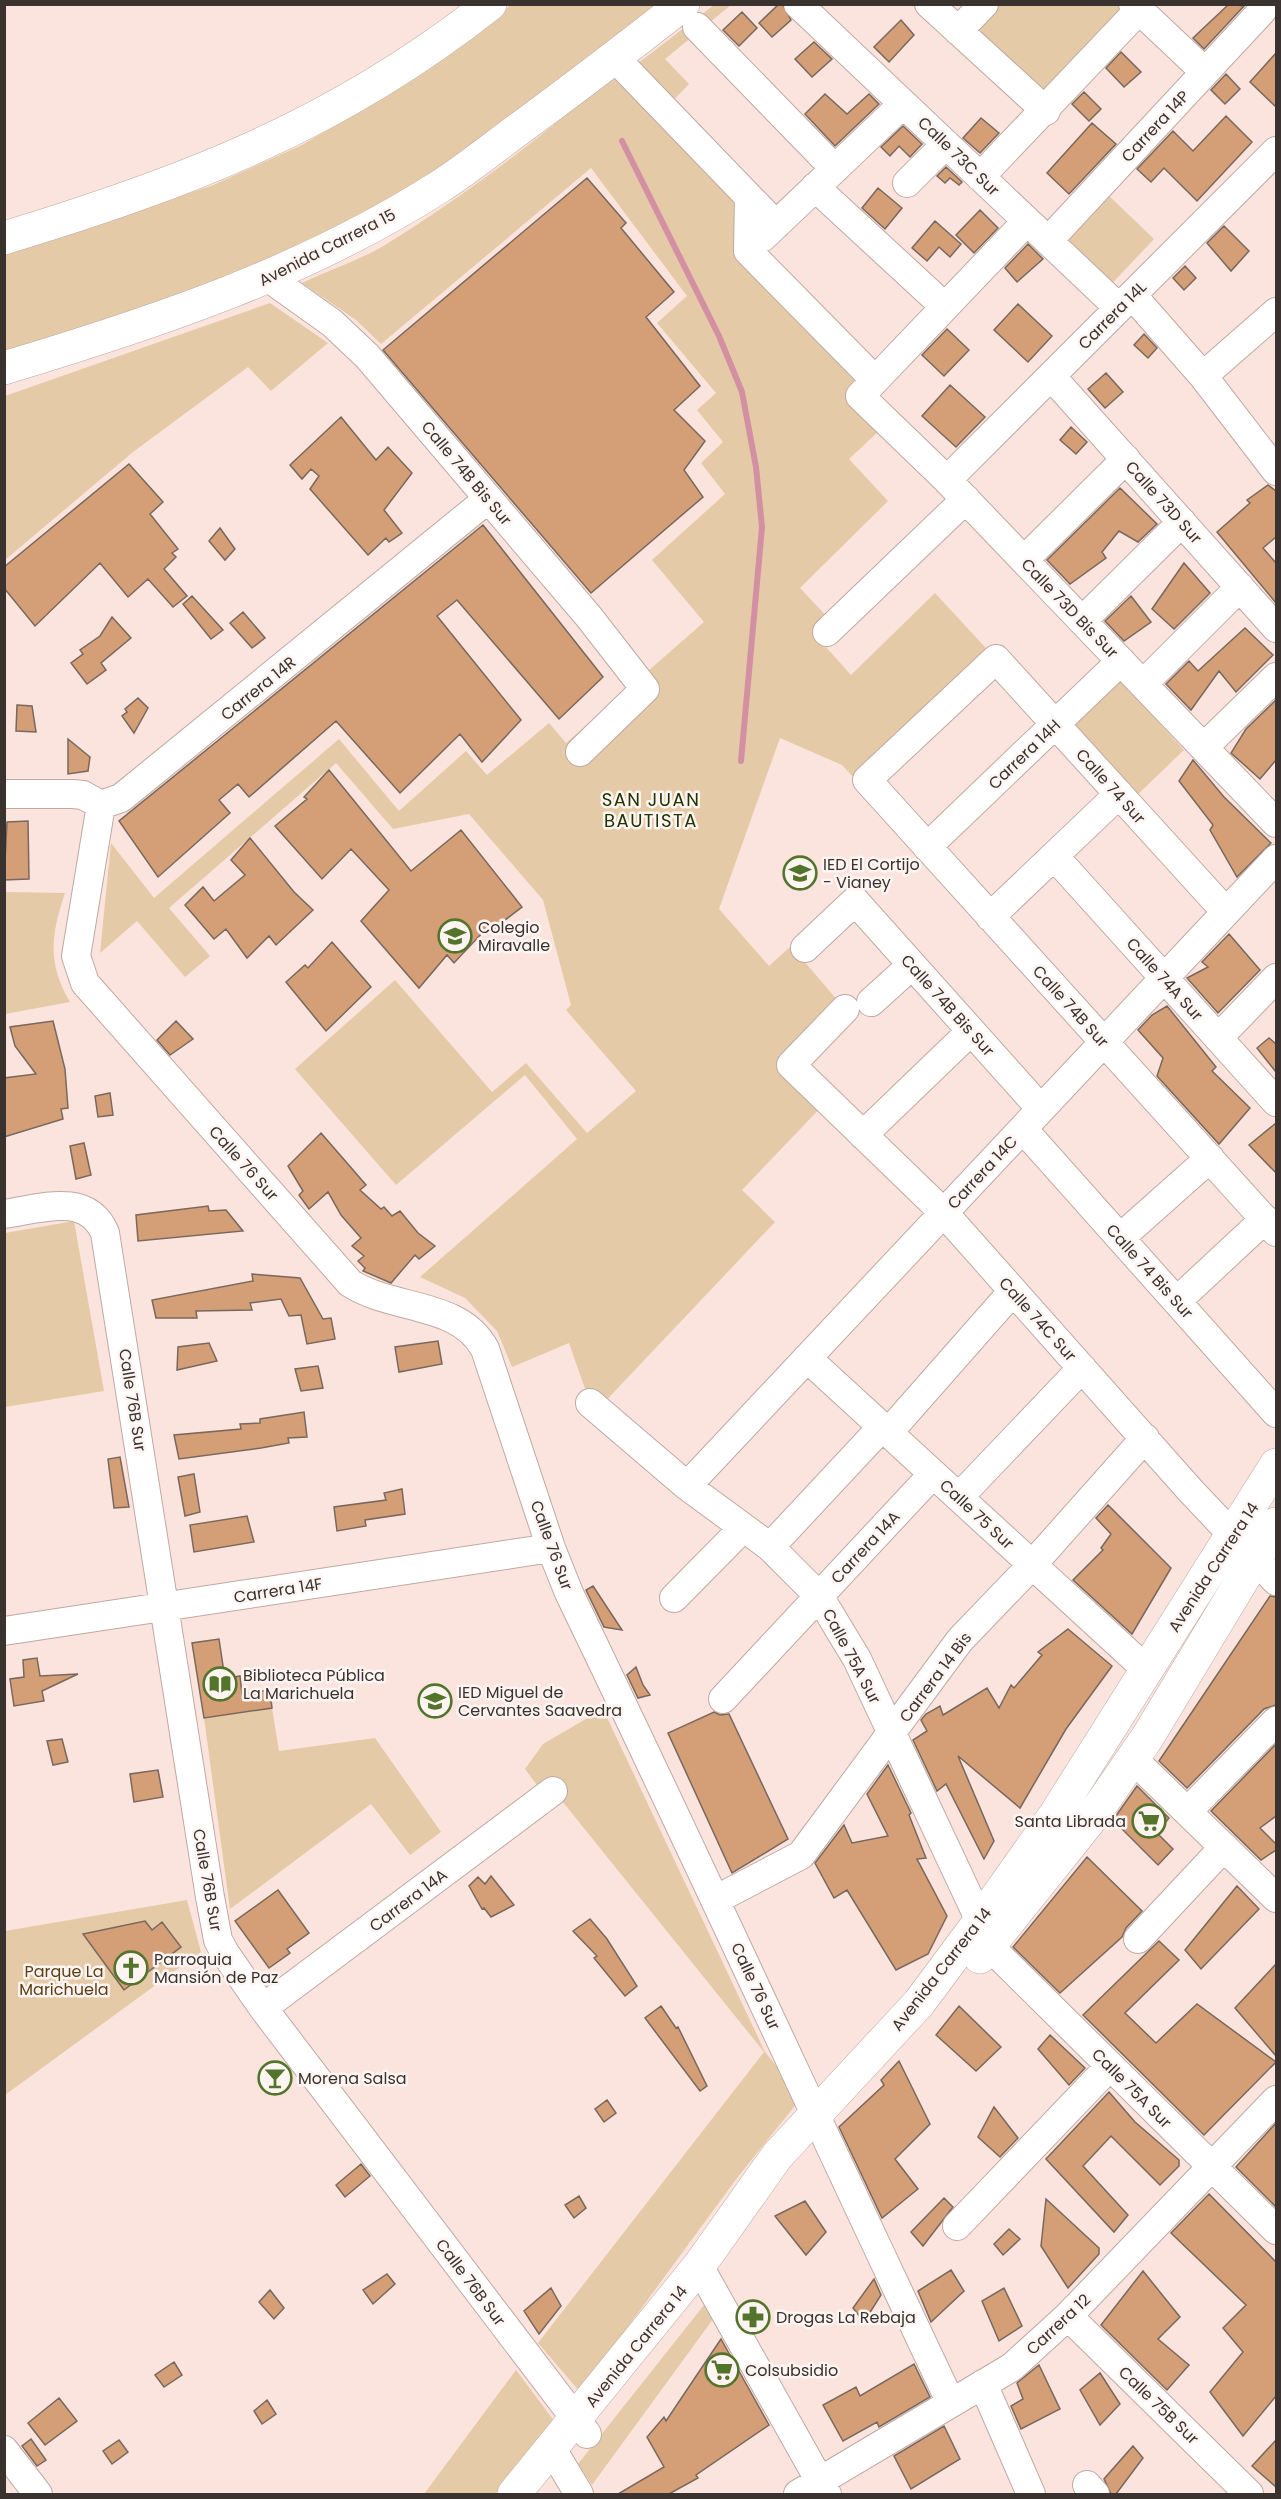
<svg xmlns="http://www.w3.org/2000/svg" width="1281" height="2499" font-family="Poppins,sans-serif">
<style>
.green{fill:#e5caa7}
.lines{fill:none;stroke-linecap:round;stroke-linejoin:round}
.stream{stroke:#d390a2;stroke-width:6}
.building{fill:#d49e76;stroke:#78685d;stroke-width:1.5}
.minor-casing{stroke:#bfa9a2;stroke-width:30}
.major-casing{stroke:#bfa9a2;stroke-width:34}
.highway-casing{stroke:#bfa9a2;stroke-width:34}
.minor{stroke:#fff;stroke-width:28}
.major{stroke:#fff;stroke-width:33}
.highway{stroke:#fff;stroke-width:33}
.labels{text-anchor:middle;stroke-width:5;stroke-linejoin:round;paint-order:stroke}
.street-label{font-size:16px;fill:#3a322f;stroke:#fef5f2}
.poi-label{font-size:16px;fill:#3a322f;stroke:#fef5f2;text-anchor:start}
.park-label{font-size:16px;fill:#5a3f14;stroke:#fef5f2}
.neighbourhood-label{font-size:18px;letter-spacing:1.5px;fill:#203501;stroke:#fef5f2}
</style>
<rect width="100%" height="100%" fill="#fbe4dd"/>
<path class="green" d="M1123,4l5,5 -84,91 -75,-69 24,-26z
M511,5h149l-184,141 -107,68 -219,97 -145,41v-100l206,-66 91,-41 82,-49 76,-51z
M714,5h17l-66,54 24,25 -18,19 -34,-39z
M615,74l62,69 67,64 3,50 119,120 15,52 -32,30 39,42 -88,87 31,33 -15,15 35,39 84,-82 61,66 -135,127 -19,-21 -62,-27 -61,171 50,57 22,-20 54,63 -54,56 36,36 -85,89 33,32 -177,187 -8,-6 -21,-60 -57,24 -15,-36 -32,-33 -45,-21 157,-138 -52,-64 -129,110 -101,-116 100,-89 97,112 34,-29 61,70 49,-42 -70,-81 5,-5 -28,-105 -74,-86 -76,15 -57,-66 -167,145 41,48 -25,21 -48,-56 -37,32 11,-110 43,55 185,-159 60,72 67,-60 21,24 62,-52 17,20 138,-121 -52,-62 73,-66 -24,-31 22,-21 -26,-32 19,-17 -59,-70 30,-27 -96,-128 -210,176 -25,-24 -54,-37c27,-13 58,-23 83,-38 81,-50 158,-109 230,-171z
M1104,191l50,48 -49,52 -50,-49z
M270,303l58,40 -57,48 -23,-24 -115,85 -128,108v-164z
M1118,678l66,72 -51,49 -67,-74z
M5,892l60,1c-14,42 -18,70 5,109l-65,12z
M74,1221l30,170 -99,16v-174z
M272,1708l7,43 96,-13 66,94 -31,23 -39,-51 -141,105 -26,-191z
M603,1709l162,343 37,45 -65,81 -157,214 -42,-49 226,-291 -210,-261 -8,6 -21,-28 18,-25z
M187,1900l14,52 -196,143v-164z
M708,2300l8,15 -124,170 -14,-21z
M516,2370l42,56 -58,68h-76z"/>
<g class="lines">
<path class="stream" d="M622,141l97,195 23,56 14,75 6,60 -21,234"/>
</g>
<path class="building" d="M779,4h3l9,16 -19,17 -13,-14z
M1229,4l15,2 -40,43 -11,-11z
M742,12l15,16 -18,18 -16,-16z
M901,20l13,15 -25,27 -15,-15z
M814,42l18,17 -20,18 -17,-18z
M1121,52l20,20 -17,15 -18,-19z
M1276,53v54l-26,-25z
M1226,74l14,15 -15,15 -14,-14z
M1084,92l17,17 -12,12 -17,-17z
M825,94l22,20 22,-20 10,10 -44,42 -30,-32z
M1226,116l26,26 -55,59 -33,-33 -13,14 -14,-13 36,-38 20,20z
M981,118l18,15 -19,20 -17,-15z
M1092,123l24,21 -47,50 -22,-21z
M903,126l19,18 -12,13 -11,-11 -9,10 -9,-9z
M946,167l16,15 -3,3 -9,-7 -5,5 -8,-7z
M587,178l39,45 -5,5 53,64 -28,25 54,69 -26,24 31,31 -21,29 19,27 -112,96 -208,-243z
M878,188l24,20 -17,21 -23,-21z
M980,210l18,18 -24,25 -18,-18z
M935,221l26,23 -11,13 -11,-10 -12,14 -15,-13z
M1224,226l25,25 -18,20 -24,-28z
M1028,244l15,15 -26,23 -12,-14z
M1185,266l11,12 -12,12 -11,-12z
M1018,304l34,32 -24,26 -34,-32z
M947,329l22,21 -25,26 -22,-21z
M1144,334l13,14 -9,10 -14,-13z
M1106,373l17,19 -18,16 -17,-19z
M950,385l35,32 -29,30 -34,-31z
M341,417l35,43 12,-13 24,26 -28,37 18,23 -13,9 -3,-4 -18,17 -58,-66 9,-13 -8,-7 -9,10 -12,-14z
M1071,427l16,15 -11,12 -16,-14z
M129,464l34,38 -13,12 28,35 -6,4 4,4 -12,12 23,27 -14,11 -25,-28 -20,18 -28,-34 -65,63 -31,-38v-21z
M1268,485l8,6v46l-13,11 13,15v40l-59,-71 33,-29 -3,-3z
M1120,488l37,36 -19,18 -19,-11 -17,21 4,6 -36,26 -23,-24z
M483,525l120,152 -44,42 -102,-119 -20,16 84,104 -39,42 -22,-28 -60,59 -64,-72 -87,76 -11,-13 -19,16 11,13 -72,64 -39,-56z
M220,528l15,21 -10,11 -16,-19z
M1184,563l26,30 -36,36 -22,-20z
M192,596l31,34 -12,9 -28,-35z
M1131,596l20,26 -27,19 -19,-20z
M243,612l22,26 -13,10 -22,-25z
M112,617l19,21 -30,25 5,7 -19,14 -16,-21 12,-9 -3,-4 20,-14z
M1245,628l28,27 -37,37 -17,-21 -28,39 -25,-26 23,-23 9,10z
M138,698l10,10 -14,25 -12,-17 5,-4 -2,-3z
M1276,700v60l-16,19 -29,-26 15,-24z
M17,705l15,1 4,26 -20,-1z
M68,739l22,18 -2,14 -20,3z
M1193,760l31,37 47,46 -34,34 -27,-47 3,-5 -34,-44z
M329,770l82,101 50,-41 61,77 -35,27 -3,-3 -30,32 -7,-8 -28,33 -58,-67 28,-31 -38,-41 -29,30 -47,-53 32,-27 -3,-2z
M28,821l1,58 -25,1 3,-58z
M250,838l44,54 19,18 -37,35 -7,-9 -22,22 -21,-29 -12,10 -29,-34 18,-18 11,14 31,-26 -14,-15z
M1229,934l31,36 -42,43 -31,-35 21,-11 -6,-5z
M332,942l39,45 -45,44 -40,-49 19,-17 3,3z
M1167,1006l49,61 -4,4 38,37 -31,36 -62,-68 6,-18 -25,-28 14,-15z
M53,1021l12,48 3,39 -7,1 2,10 -59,18v-59l32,-4 -21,-28 -5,-19z
M176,1021l17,18 -23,16 -13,-15z
M1269,1038l7,6v28l-19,-24z
M110,1093l3,22 -15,2 -3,-21z
M1276,1123v50l-27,-28z
M321,1133l45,52 -6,5 21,19 3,-2 8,9 8,-5 18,22 17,13 -16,13 -4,-4 -24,28 -28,-12 2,-3 -7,-7 6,-5 -12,-10 9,-8 -20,-23 -13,-23 -19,17 -10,-14 4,-4 -15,-25z
M84,1143l7,32 -15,4 -6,-33z
M208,1206l1,5 17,-1 17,21 -105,10 -2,-26z
M252,1274l48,4 23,41 8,-1 4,21 -28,5 -6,-29 -12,1 -8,-17 -31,4 2,7 -56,1 1,7h-41l-4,-18 101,-19z
M438,1341l4,23 -43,8 -4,-25z
M209,1343l8,18 -40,9 1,-23z
M318,1366l5,22 -22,3 -6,-22z
M304,1412l3,25 -19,1 1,5 -28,5 -82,11 -5,-24 67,-6 -1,-5 20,-1v-4z
M120,1457l9,50 -15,1 -6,-49z
M194,1474l6,38 -15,4 -7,-39z
M402,1489l3,25 -40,6 1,6 -29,5 -3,-24 52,-7 -2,-7z
M1108,1505l63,63 -39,66 -59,-54 30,-30 -2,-2 10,-14 -15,-16z
M247,1516l7,26 -60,10 -4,-27z
M593,1586l29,44 -18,-3 -18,-37z
M1270,1596l6,1v108l-12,4 -77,79 -28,-27z
M1068,1629l44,37 -46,63 -46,79 -62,-52 36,85 -10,18 -38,-75 -9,7 -24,-51 14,-9 -6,-11 5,-6 14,-8 3,9 44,-27 12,20 12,-23 3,3 28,-33 -4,-3z
M219,1639l6,40 15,-3 2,18 28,-4 2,18 -68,10 -12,-75z
M37,1658l3,18 38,-2 -36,17 2,10 -30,5 -4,-27 14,-2 -1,-17z
M636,1667l7,18 7,10 -12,3 -11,-23z
M714,1712l6,3 9,-1 59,125 -56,34 -64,-140z
M62,1739l6,23 -15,3 -6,-24z
M1276,1744v72l-16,12 16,16v6l-15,10 -50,-49z
M888,1765l23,48 -2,2 17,43 -9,1 30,57 -19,38 -32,16 -49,-80 -13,8 -19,-35 29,-38 8,18 36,-7 -21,-42z
M158,1770l5,27 -29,5 -4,-28z
M1137,1786l32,32 -12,15 16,16 -15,16 -45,-45z
M1087,1857l55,54 -16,17 -4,9 -62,56 -47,-46z
M491,1876l23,29 -23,12 -7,-9 -2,1 -13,-23 9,-9 7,7z
M1237,1886l22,23 -58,60 -16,-19z
M278,1890l31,43 -22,16 3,4 -21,15 -34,-47z
M590,1919l17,20 30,47 -12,10 -31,-38 3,-2 -24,-25z
M145,1921l7,9 10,-8 19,25 -57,43 -41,-56z
M1159,1941l20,19 -54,53 31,30 41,-39 79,58 -72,73 -121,-120z
M1276,1964v92l-41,-48z
M661,2006l15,22 2,-1 29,59 -7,5 -55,-73z
M959,2006l42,41 -25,24 -40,-36z
M1050,2035l35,33 -16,17 -31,-36z
M899,2061l31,63 -35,35 23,30 -36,29 -43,-91 45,-42 -3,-5z
M1109,2092l26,30 44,38v6l-19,19 -49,-49 -28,30 45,49 -14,17 -68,-73z
M607,2100l9,13 -12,9 -9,-13z
M994,2107l24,31 -18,19 -22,-20z
M1276,2123v84l-40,-40z
M361,2164l9,12 -25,21 -9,-12z
M1209,2194l67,68v134l-33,40 -33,-44 33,-40 -20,-24 23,-23 -75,-72z
M579,2196l7,12 -12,10 -9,-13z
M944,2198l9,9 -30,39 -12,-14z
M1046,2199l53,49v6l-31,34 -27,-42z
M805,2201l21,31 -20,23 -31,-39z
M1009,2229l11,10 -17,16 -9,-11z
M951,2270l13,21 -33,31 -13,-31z
M1143,2271l37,46 -22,22 31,26 -22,25 -66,-65z
M387,2274l8,10 -22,20 -10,-14z
M874,2279l7,16 -17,27 -11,-14z
M551,2288l10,18 -22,28 -15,-23z
M1004,2288l18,38 -23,15 -17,-40z
M270,2290l14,18 -10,11 -15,-17z
M721,2339l48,86 -73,50 2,3 -29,16h-51l46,-27 -17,-30 17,-20 2,4z
M174,2362l8,13 -18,12 -9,-12z
M914,2364l16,33 -51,30 -2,-5 -34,19 -20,-36 33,-18 4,9z
M1039,2365l21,44 -39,20 -10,-23 12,-7 -6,-16z
M1100,2373l20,31 -20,21 -20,-35z
M59,2398l18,23 -32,24 -17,-22z
M267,2400l9,14 -14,10 -8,-13z
M944,2426l16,33 -49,30 -17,-33z
M31,2439l15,21 -9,6 -15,-20z
M119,2440l9,12 -16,12 -9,-13z
M1276,2440v47l-24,-21z
M1133,2446l10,12 -27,36h-5l-7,-15z"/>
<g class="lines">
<g class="minor-casing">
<path id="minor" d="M798,4l321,304
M929,4l117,107
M1133,4l72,68
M697,27l138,142
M958,31l26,-27
M614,57l162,168
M980,177l159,-167
M907,183l39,-39
M815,187l130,120
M749,197l-1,54 127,129
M1027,221l-167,175 87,84 329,343
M763,237l140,-133
M1048,241l214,-230
M269,278l63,45 35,33 222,261 56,72 -65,63
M1132,295l71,81 73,95
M1051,376l225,252
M1203,376l73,-64
M947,480l329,-329
M1024,560l102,-101
M1082,621l100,-99
M827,632l139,-133
M1143,684l97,-97
M1204,747l72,-70
M4,794h69l10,1 18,10 20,-7 367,-299
M101,805l-25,151 9,27 265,300c43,28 109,18 135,66l66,199 18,45c130,268 253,539 381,808
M927,847l194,-186
M1054,856l222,246
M1226,912l-230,-253 -129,121 409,452
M990,917l129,-123
M805,948l50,-47 186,208
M871,1002l41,-37
M845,1009l-54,56 153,148 246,277 86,91
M1218,1038l58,-60
M1023,1129l253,284
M863,1135l108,-104
M4,1214c36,-5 83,-23 101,19l105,664 8,43 7,13 38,55 324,426
M1120,1238l90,-80
M1177,1301l88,-82
M807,1358l340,312
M590,1403l97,83 83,61 49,49 38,63 123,262
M888,1433l125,-142
M687,1486l589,-627
M959,1497l123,-129
M770,1547l112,-120
M674,1598l69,-70
M4,1631l547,-83
M723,1699l210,-225
M1133,1759l143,139
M1188,1811l88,-90
M717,1899l84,-44 159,-215 72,-75 113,-127
M1138,1939l86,-92
M989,1946l287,284
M263,2008l290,-217
M957,2226l153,-160
M699,2266l128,228
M1068,2316l181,178
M983,2384l48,110
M552,2449l27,45
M4,2450l34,44
M1087,2485l8,9
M798,2494l214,-127 56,-51 208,-216"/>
</g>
<g class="major-casing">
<path id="major" d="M980,1957l113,-141 54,-78 129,-214
M514,2494l185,-228 78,-110 142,-153 61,-82 75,-106 221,-350"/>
</g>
<g class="highway-casing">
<path id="highway" d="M4,238c184,-56 333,-113 486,-234
M4,368c153,-46 300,-95 435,-181 31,-20 59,-43 88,-64 53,-39 105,-79 156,-119"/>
</g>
<use href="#minor" class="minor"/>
<use href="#major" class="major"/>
<use href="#highway" class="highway"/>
</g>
<defs>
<g id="school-ring" transform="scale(1.725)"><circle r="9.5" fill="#fef5f2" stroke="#52742b" stroke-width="1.5"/><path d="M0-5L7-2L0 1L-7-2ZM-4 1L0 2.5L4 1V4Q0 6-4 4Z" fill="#52742b"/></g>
<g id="library-ring" transform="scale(1.725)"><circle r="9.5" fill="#fef5f2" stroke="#52742b" stroke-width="1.5"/><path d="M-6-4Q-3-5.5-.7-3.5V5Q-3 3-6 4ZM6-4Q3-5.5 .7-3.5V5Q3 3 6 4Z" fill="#52742b"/></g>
<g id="supermarket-ring" transform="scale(1.725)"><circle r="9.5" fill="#fef5f2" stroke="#52742b" stroke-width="1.5"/><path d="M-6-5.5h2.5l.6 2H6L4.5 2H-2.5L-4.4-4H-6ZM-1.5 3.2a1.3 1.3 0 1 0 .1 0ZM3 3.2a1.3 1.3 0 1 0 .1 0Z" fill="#52742b"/></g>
<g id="church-ring" transform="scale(1.725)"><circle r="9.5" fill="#fef5f2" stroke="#52742b" stroke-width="1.5"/><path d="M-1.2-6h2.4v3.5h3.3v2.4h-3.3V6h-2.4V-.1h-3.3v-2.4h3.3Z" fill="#52742b"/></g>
<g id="bar-ring" transform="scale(1.725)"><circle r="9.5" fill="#fef5f2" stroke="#52742b" stroke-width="1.5"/><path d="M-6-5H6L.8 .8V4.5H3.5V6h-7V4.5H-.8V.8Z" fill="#52742b"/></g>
<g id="pharmacy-ring" transform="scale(1.725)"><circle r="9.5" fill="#fef5f2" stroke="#52742b" stroke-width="1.5"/><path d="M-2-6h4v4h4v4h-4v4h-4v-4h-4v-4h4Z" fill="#52742b"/></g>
</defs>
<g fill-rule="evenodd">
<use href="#school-ring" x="800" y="873"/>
<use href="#school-ring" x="455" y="936"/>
<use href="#library-ring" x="220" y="1684"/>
<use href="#school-ring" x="435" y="1701"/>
<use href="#supermarket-ring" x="1149" y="1821"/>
<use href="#church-ring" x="131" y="1968"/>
<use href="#bar-ring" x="275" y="2078"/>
<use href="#pharmacy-ring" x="753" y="2317"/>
<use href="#supermarket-ring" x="722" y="2370"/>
</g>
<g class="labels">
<g class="street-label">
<text transform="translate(1155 126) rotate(-47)" y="6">Carrera 14P</text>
<text transform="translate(959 156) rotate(44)" y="6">Calle 73C Sur</text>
<text transform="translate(327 247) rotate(-27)" y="6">Avenida Carrera 15</text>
<text transform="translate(1112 315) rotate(-45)" y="6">Carrera 14L</text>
<text transform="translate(467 473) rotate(50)" y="6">Calle 74B Bis Sur</text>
<text transform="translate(1164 502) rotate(48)" y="6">Calle 73D Sur</text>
<text transform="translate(1070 608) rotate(46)" y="6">Calle 73D Bis Sur</text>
<text transform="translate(258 688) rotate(-39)" y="6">Carrera 14R</text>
<text transform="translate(1024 754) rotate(-44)" y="6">Carrera 14H</text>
<text transform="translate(1111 786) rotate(48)" y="6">Calle 74 Sur</text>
<text transform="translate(1165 979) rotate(48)" y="6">Calle 74A Sur</text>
<text transform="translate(948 1005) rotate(48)" y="6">Calle 74B Bis Sur</text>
<text transform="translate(1071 1006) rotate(48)" y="6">Calle 74B Sur</text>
<text transform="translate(244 1163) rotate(48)" y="6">Calle 76 Sur</text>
<text transform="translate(982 1172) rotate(-47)" y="6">Carrera 14C</text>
<text transform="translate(1150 1271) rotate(48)" y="6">Calle 74 Bis Sur</text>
<text transform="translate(1038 1319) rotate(48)" y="6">Calle 74C Sur</text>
<text transform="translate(133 1400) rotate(81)" y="6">Calle 76B Sur</text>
<text transform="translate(977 1514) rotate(43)" y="6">Calle 75 Sur</text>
<text transform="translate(552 1545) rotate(70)" y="6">Calle 76 Sur</text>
<text transform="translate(865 1547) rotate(-47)" y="6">Carrera 14A</text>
<text transform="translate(1213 1567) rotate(-57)" y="6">Avenida Carrera 14</text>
<text transform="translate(278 1590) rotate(-9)" y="6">Carrera 14F</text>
<text transform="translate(852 1656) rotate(62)" y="6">Calle 75A Sur</text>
<text transform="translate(935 1677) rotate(-53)" y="6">Carrera 14 Bis</text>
<text transform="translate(208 1880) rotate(80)" y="6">Calle 76B Sur</text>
<text transform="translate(408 1900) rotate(-37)" y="6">Carrera 14A</text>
<text transform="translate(941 1969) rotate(-52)" y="6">Avenida Carrera 14</text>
<text transform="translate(756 1986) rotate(65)" y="6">Calle 76 Sur</text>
<text transform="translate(1132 2088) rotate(45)" y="6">Calle 75A Sur</text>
<text transform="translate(471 2282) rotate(53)" y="6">Calle 76B Sur</text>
<text transform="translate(1058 2324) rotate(-43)" y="6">Carrera 12</text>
<text transform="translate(636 2346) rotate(-51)" y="6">Avenida Carrera 14</text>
<text transform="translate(1159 2405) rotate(44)" y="6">Calle 75B Sur</text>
</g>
<g class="poi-label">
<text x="823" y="870">IED El Cortijo<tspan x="823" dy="18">- Vianey</tspan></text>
<text x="478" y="933">Colegio<tspan x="478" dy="18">Miravalle</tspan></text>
<text x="243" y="1681">Biblioteca Pública<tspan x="243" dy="18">La Marichuela</tspan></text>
<text x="458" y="1698">IED Miguel de<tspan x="458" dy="18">Cervantes Saavedra</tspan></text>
<text x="1126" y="1827" text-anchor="end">Santa Librada</text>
<text x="154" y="1965">Parroquia<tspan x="154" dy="18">Mansión de Paz</tspan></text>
<text x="298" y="2084">Morena Salsa</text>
<text x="776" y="2323">Drogas La Rebaja</text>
<text x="745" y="2376">Colsubsidio</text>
</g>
<g class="park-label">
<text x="64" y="1977">Parque La<tspan x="64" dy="18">Marichuela</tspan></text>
</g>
<g class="neighbourhood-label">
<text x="651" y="806">SAN JUAN<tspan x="651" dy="21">BAUTISTA</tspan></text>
</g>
</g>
<rect width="1281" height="2499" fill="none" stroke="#3a322f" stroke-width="12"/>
</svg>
